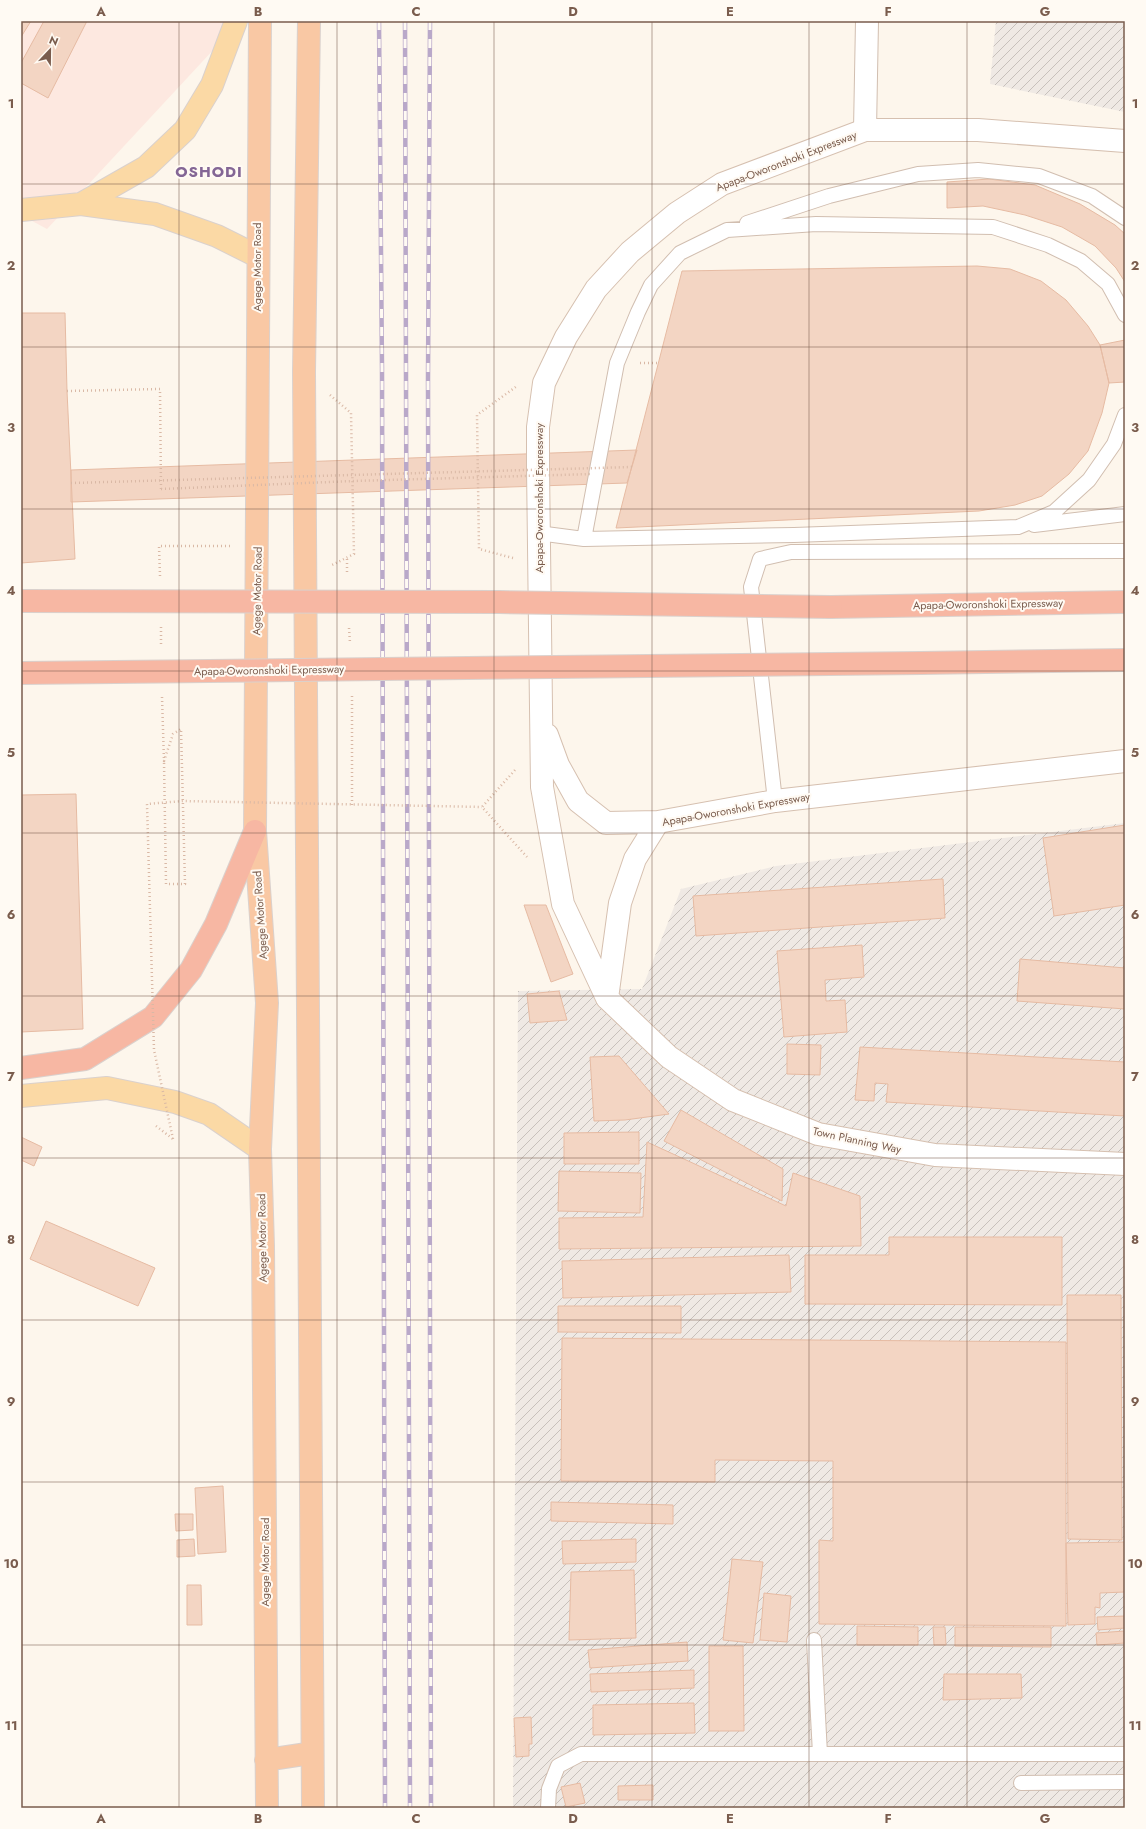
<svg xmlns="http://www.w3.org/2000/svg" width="1146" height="1829" font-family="Jost,sans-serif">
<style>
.commercial{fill:#fde8e0}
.industrial{fill:url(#industrial-furrows)}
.building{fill:#f3d5c3;stroke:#e6bba3}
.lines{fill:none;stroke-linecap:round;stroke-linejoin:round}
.service-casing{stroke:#d1beb0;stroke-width:16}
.minor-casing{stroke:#d1beb0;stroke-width:24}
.secondary-casing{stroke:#d6c0b0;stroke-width:24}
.primary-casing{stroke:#dad1cd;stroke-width:24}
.trunk-casing{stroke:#dad1cd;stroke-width:24}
.motorway-casing{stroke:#dad1cd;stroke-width:24}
.path{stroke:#d9b8a5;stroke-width:2.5;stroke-dasharray:1 3;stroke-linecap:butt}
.service{stroke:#fff;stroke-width:14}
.minor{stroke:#fff;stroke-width:22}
.secondary{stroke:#fff;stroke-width:22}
.primary{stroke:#fbd9a5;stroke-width:22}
.trunk{stroke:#f9c8a4;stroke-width:22}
.motorway{stroke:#f7b7a3;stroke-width:22}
.rail-casing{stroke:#b9a8c9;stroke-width:4.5}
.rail{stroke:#fffaf3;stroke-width:3;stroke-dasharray:9;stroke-linecap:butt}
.motorway-bridge-casing{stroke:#dad1cd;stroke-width:24;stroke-linecap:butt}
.path-bridge{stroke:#d9b8a5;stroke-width:2.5;stroke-dasharray:1 3;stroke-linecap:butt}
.motorway-bridge{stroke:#f7b7a3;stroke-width:22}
.grid{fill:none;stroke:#7a5c4d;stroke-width:1;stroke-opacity:0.55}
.labels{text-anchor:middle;stroke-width:4;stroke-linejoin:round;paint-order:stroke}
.street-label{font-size:11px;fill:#7a5c4d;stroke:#fffaf3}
.district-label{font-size:15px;font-weight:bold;letter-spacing:1px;fill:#846695;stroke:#fffaf3}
.neatline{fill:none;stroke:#7a5c4d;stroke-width:1.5}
.grid-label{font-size:13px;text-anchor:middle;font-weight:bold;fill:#7a5c4d}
</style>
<defs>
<pattern id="industrial-furrows" width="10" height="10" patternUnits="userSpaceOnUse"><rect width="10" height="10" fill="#efe9e4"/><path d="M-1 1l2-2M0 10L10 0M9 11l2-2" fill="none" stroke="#c7c0bb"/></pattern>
</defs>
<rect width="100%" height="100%" fill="#fdf6ec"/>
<path class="commercial" d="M21,21h219l-193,208 -26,-14z"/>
<path class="industrial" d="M996,21h129v91l-135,-28z
M1125,823v985h-612l5,-817 124,-2 39,-100 95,-23z"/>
<path class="building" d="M21,21h10l-10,16z
M44,21h43l-39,77 -27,-15v-20z
M989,179l46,6 45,19 35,21 10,9v48l-9,-14 -21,-22 -33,-19 -37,-12 -42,-9 -36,2v-26z
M977,266l33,3 31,12 25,19 22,26 12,19 9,38 -7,30 -14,38 -19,23 -27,22 -27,9 -36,6 -363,17 66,-257z
M21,313h44l2,78 8,168 -54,4z
M1125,340v42l-16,1 -9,-38z
M637,450l-10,33 -556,19v-32z
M76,794l7,235 -62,3v-237z
M1125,825v80l-71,11 -11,-78z
M943,879l2,39 -249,18 -3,-40z
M524,905h22l27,69 -22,8z
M862,945l2,32 -39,3 1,21 19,-1 2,32 -63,5 -7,-86z
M1020,959l105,9v41l-108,-8z
M559,991l8,29 -37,3 -3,-29z
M787,1044l34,1 -1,30 -33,-1z
M860,1047l265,15v54l-239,-14 2,-18 -13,-1 -1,18 -19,-1z
M619,1056l50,58 -44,6 -31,1 -4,-64z
M681,1110l102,59 -1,32 -118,-60z
M639,1132v32h-75v-31z
M21,1137l21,10 -8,19 -13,-6z
M647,1142l139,64 7,-33 67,23 1,50 -302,3v-31l84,-1z
M559,1171l82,2 -1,40 -82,-2z
M46,1221l109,47 -17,38 -108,-47z
M889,1237h173v68l-257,-1v-49h84z
M789,1255l2,37 -228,6 -1,-37z
M1067,1295h54l1,245 -54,-1z
M558,1306h123v27l-123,-1z
M562,1338l504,4v284l-247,-2v-84l14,1v-80l-118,-1v22l-154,-1z
M223,1486l3,66 -28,2 -3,-66z
M551,1502l122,3v19l-122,-3z
M175,1514h18v16l-17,1z
M194,1539l1,17 -18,1v-17z
M636,1539v23l-73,2 -1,-23z
M1125,1542v50l-25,1v15l-5,-1v17l-27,1 -2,-82z
M732,1559l31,3 -10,81 -30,-3z
M634,1570l2,68 -67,2 2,-68z
M187,1585h14l1,40h-15z
M764,1593l27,3 -4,46 -27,-2z
M1125,1616v12l-27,2 -1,-13z
M857,1626l61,1v18h-61z
M933,1627h12l1,18h-12z
M955,1627h96v20l-96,-1z
M1125,1631v12l-28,2 -1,-12z
M687,1642l1,19 -98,7 -2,-18z
M709,1646h34l1,85h-35z
M694,1670v18l-103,4 -1,-18z
M944,1674h77l1,24 -79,2z
M694,1703l1,30 -102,2v-30z
M531,1717l1,27h-3v12l-13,1 -2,-39z
M580,1783l5,20 -19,4 -5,-20z
M653,1785v15h-35v-14z"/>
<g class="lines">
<g class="service-casing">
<path id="service" d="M747,223l82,-27 89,-22 60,-4 61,6 53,20 33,22
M1034,525l91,-11
M538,533l46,6 210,-4 224,-8 36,-15 35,-32 25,-36 11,-29
M584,539l33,-176 21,-51 13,-27 29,-32 47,-23 89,-6 177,3 55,18 33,16 27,23 17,31
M775,801l-24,-214 9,-28 31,-7 334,-1
M814,1640l6,114
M1021,1783l104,-1
M548,1808l1,-19 9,-23 23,-12h544"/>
</g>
<g class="minor-casing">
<path id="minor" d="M865,130l2,-109"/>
</g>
<g class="secondary-casing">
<path id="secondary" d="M1125,141l-147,-11h-113l-143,54 -45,29 -47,39 -34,37 -30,48 -22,46 -6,44v40l4,320 21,117 44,94 62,59 64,43 85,34 117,21 190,9
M547,735l11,30 20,36 28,22 52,-1
M607,998l13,-95 15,-44 23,-37 117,-21 350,-40"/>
</g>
<g class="primary-casing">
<path id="primary" d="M81,204l65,-37 39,-37 27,-45 24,-64
M21,210l60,-6 74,10 62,22 40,20
M21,1096l86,-8 68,14 34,12 51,35"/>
</g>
<g class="trunk-casing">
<path id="trunk" d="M260,21l-5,810 12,172 -7,146 3,97 4,562
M309,21l-5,351 9,1436
M266,1760l46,-7"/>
</g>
<g class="motorway-casing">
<path id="motorway" d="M831,607l294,-5
M921,663l204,-3
M21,1068l64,-9 68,-42 38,-47 25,-46 39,-93"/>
</g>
<path class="path" d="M640,363h18
M67,391l93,-2 1,100
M330,395l21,18 3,141 -22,11
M513,558l-34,-9 -2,-134 40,-29
M347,559v16
M160,576l-1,-30h72
M161,627v19
M349,628l1,15
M352,696v109
M162,697l2,64 9,-27 8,-5 4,155h-19l-2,-123
M515,770l-33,37 45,50
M156,1126l17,13"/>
<use href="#service" class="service"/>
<use href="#minor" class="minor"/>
<use href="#secondary" class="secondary"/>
<use href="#primary" class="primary"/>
<use href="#trunk" class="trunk"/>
<use href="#motorway" class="motorway"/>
<g class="rail-casing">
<path id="rail" d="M379,21l3,347 3,1440
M405,21l5,1787
M430,21l-2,358 3,1429"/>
</g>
<use href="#rail" class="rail"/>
<g class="motorway-bridge-casing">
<path id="motorway-bridge" d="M21,601l478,1 332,5
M21,673l900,-10"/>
</g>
<path class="path-bridge" d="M71,483l561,-16
M161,489l192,-8 239,-7
M173,1139l-19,-89 -7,-246 36,-3 299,6"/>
<use href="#motorway-bridge" class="motorway-bridge"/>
</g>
<path class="grid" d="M179,21v1787M337,21v1787M494,21v1787M652,21v1787M809,21v1787M967,21v1787M21,184h1104M21,347h1104M21,509h1104M21,671h1104M21,833h1104M21,996h1104M21,1158h1104M21,1320h1104M21,1482h1104M21,1645h1104"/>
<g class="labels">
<g class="street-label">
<text transform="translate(786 161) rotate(-21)" y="4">Apapa-Oworonshoki Expressway</text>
<text transform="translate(257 267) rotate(-90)" y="4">Agege Motor Road</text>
<text transform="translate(539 498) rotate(-90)" y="4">Apapa-Oworonshoki Expressway</text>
<text transform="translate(257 591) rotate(-89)" y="4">Agege Motor Road</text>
<text transform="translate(988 604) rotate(-1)" y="4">Apapa-Oworonshoki Expressway</text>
<text transform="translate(269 670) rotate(-1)" y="4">Apapa-Oworonshoki Expressway</text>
<text transform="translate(736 809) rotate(-10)" y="4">Apapa-Oworonshoki Expressway</text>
<text transform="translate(260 915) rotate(-94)" y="4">Agege Motor Road</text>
<text transform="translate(857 1140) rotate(12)" y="4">Town Planning Way</text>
<text transform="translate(262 1238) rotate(-91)" y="4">Agege Motor Road</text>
<text transform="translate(265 1562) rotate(-90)" y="4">Agege Motor Road</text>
</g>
<g class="district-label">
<text x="209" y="177">OSHODI</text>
</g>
</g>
<rect width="1146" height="1829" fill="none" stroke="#fffaf3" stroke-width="44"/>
<g transform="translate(50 50) rotate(22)" stroke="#fffaf3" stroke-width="3" paint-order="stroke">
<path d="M0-3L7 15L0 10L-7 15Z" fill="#7a5c4d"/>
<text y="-6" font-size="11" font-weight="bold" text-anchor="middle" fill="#7a5c4d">N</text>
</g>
<rect x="22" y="22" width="1102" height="1785" class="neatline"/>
<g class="grid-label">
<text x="101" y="16">A</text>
<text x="258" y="16">B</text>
<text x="416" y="16">C</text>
<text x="573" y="16">D</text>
<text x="730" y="16">E</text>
<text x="888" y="16">F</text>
<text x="1045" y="16">G</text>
<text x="11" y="108">1</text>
<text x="1135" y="108">1</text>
<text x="11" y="270">2</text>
<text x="1135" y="270">2</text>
<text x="11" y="432">3</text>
<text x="1135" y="432">3</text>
<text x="11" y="595">4</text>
<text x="1135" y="595">4</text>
<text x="11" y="757">5</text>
<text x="1135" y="757">5</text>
<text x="11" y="919">6</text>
<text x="1135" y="919">6</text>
<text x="11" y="1081">7</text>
<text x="1135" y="1081">7</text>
<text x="11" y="1244">8</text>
<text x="1135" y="1244">8</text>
<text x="11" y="1406">9</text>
<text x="1135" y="1406">9</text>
<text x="11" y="1568">10</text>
<text x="1135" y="1568">10</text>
<text x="11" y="1730">11</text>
<text x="1135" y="1730">11</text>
<text x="101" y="1823">A</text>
<text x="258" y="1823">B</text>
<text x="416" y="1823">C</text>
<text x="573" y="1823">D</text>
<text x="730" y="1823">E</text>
<text x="888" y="1823">F</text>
<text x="1045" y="1823">G</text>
</g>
</svg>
